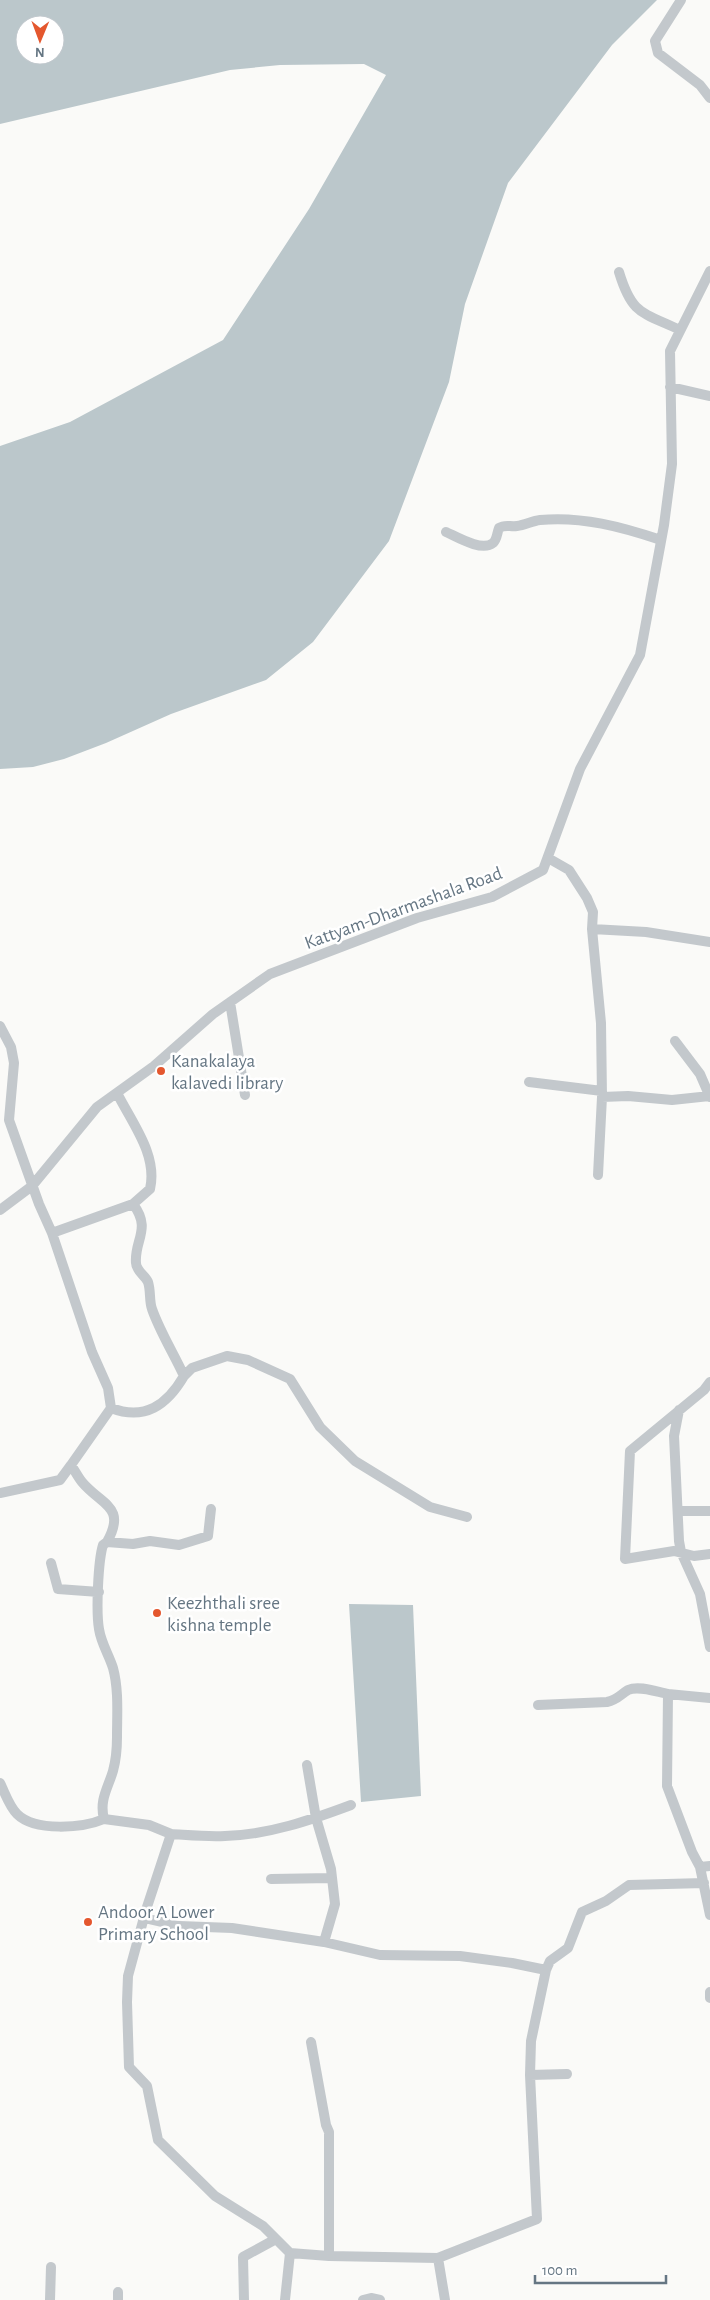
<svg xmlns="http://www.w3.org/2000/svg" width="710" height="2300" font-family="'Alegreya Sans',sans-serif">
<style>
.water{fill:#bbc7cb;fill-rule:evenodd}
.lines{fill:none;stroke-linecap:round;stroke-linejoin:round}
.minor{stroke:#c3c8cc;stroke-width:10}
.poi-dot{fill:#e4572e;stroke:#fff;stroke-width:2}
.labels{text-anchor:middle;stroke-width:5;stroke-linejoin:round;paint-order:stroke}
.street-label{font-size:19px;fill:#657683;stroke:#fff}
.poi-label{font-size:19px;fill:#657683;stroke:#fff;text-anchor:start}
</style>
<rect width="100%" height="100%" fill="#fafaf8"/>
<path class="water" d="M0,0h657l-45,45 -104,138 -43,121 -16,78 -60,159 -76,101 -47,38 -95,34 -65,29 -42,16 -31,8 -33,2v-323l70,-24 153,-82 86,-131 77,-134 -22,-11 -84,1 -50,5 -230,54zM25,25h30v30h-30z
M349,1604l64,1 8,191 -60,6z"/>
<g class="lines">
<path class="minor" d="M681,0l-26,41 3,12 42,32 10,13
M619,272c13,43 23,40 61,58
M670,387l40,9
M446,532c11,5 36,20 47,11 4,-3 4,-10 6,-15 6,-4 11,-1 18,-2 8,-1 15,-5 23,-6 42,-4 82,7 121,20
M548,858l21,12 18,28 6,14 -1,17 9,94 1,74 26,-1 44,4 38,-4
M592,929l54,3 64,10
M230,1002l15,93
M0,1026l11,21 3,16 -5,57 30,84 13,29 40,119 16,36 3,20c34,13 56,-3 73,-32 -10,-22 -24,-44 -32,-67 -3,-8 -1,-18 -4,-27 -3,-7 -12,-11 -12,-19 -2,-23 16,-34 -3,-59l17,-15c8,-34 -18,-66 -33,-96
M675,1041l25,33 10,23
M529,1082l73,9
M598,1175l4,-78
M0,1210l32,-24 65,-79 57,-41 59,-52 57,-40 147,-56 75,-21 51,-27 37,-101 60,-114 24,-130 8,-61 -2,-113 40,-80
M52,1233l81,-29
M184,1376l8,-8 35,-12 21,4 42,19 30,48 35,34 75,46 37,10
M710,1382l-6,8 -74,61 -5,108 49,-8 20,5 16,-2
M679,1410l-5,26 5,105 2,11 19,42 10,53
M0,1493l60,-13 11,-15
M211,1509l-3,27 -29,9 -29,-4 -17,3 -26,-2 -4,3c-5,16 -7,67 -4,84 2,14 10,26 14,39 6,22 4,47 4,69 0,11 -1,23 -4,34 -5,17 -14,29 -9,48l45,6 22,9 -25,76 -18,66 -1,26 2,65 18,19 11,54 57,56 48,30 27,27 -5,47
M678,1511h32
M107,1542c20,-36 -6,-37 -25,-60 -4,-5 -7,-11 -11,-17l40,-57
M51,1563l7,26 41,3
M710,1698l-42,-4 -1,92 25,66 8,15 10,-1
M538,1705l69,-3c10,-2 13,-7 21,-12 11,-5 29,2 40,4
M307,1765l9,53 15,51 4,35 -11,38
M0,1783c5,10 9,23 17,31 18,18 66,14 87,5
M171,1834c17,1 36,3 54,2 43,-1 86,-16 126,-31
M700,1867l10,48
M271,1879l61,-1
M144,1918l35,8 53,2 92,14 56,13 80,1 52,7 34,7 4,-9 18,-13 14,-36 24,-11 23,-16 75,-2
M546,1970l-15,71 -1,34 37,-1
M710,1992v6
M311,2042l15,83 3,7v124
M290,2253l39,3 109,2 7,42
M438,2258l99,-39 -7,-144
M50,2300l1,-33
M118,2300v-8
M244,2300l-1,-43 33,-18
M363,2300l8,-2 9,2"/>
</g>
<g class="poi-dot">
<circle cx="161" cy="1071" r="5"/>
<circle cx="157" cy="1613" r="5"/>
<circle cx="88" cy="1922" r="5"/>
</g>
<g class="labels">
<g class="street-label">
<text transform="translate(403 907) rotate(-20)" y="7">Kattyam-Dharmashala Road</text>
</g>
<g class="poi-label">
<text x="171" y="1067">Kanakalaya<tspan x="171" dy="22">kalavedi library</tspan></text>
<text x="167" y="1609">Keezhthali sree<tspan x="167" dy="22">kishna temple</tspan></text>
<text x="98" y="1918">Andoor A Lower<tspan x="98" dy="22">Primary School</tspan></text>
</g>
</g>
<g transform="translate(40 40) rotate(181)"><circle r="24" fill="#ffffff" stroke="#c1c8cd"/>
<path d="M0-4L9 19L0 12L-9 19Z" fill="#e4572e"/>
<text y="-8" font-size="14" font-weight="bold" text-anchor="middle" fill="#657683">N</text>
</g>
<path d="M535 2275v8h131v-8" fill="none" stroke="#657683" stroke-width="2.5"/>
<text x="542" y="2275" font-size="15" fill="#657683" stroke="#ffffff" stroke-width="4" paint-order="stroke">100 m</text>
</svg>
